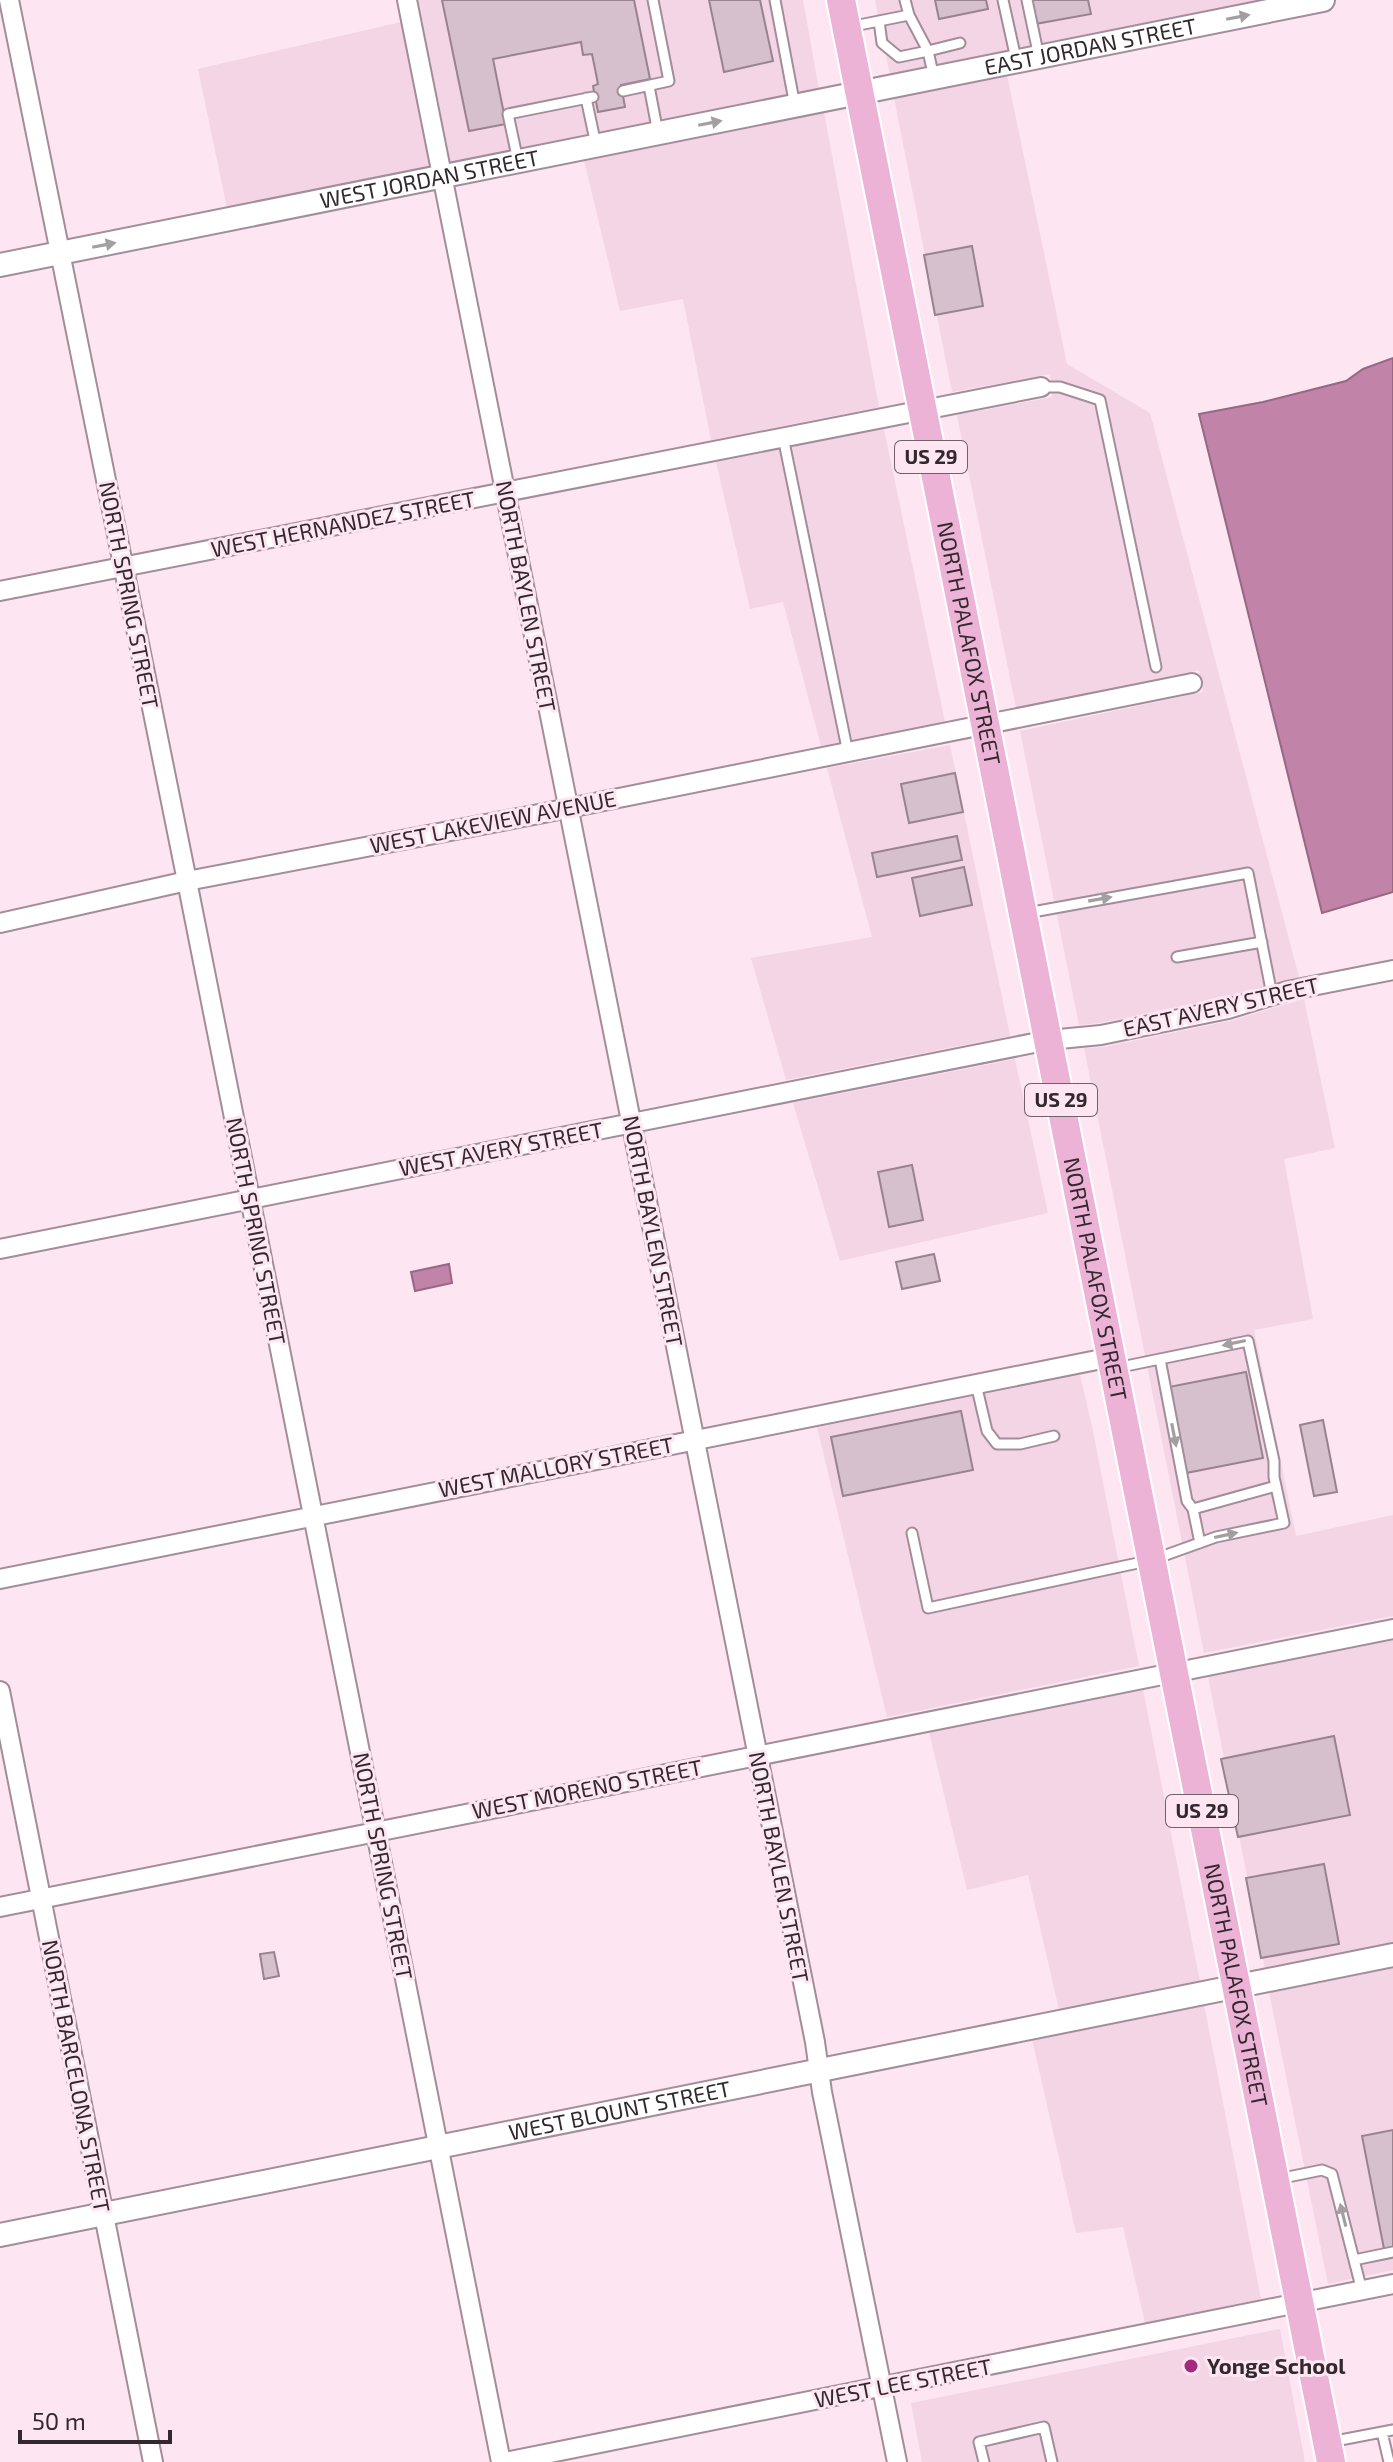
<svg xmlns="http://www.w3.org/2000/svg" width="1393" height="2462" font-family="'Exo 2',sans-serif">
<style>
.built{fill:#f4d5e6}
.water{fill:#c183a8;stroke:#966883;stroke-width:2}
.building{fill:#d7c0cd;stroke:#98838f;stroke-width:2}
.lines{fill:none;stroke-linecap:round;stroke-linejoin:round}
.service-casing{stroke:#a38d99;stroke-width:13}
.minor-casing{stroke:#a38d99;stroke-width:22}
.tertiary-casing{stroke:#a38d99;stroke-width:26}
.primary-casing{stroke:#fff;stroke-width:32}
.service{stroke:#fff;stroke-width:9}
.minor{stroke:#fff;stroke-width:18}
.tertiary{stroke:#fff;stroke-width:22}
.primary{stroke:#ecb3d6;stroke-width:28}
.oneway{fill:#a39fa1}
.poi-dot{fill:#a52a7f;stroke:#fde5f2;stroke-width:3}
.labels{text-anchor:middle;stroke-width:6;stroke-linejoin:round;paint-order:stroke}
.shield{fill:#fde5f2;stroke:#6f6169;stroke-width:2}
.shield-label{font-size:20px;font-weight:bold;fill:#32292e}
.street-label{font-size:22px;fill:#32292e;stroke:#fde5f2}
.poi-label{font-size:22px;font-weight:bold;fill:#32292e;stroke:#fde5f2;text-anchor:start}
</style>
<rect width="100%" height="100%" fill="#fde5f2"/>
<path class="built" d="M418,0h385l16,89 -369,74z
M875,0h383v1l-368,74z
M401,22l29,145 -203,41 -29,-139z
M1007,75l60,289 83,49 149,564 -73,20 -126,26 -21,2 -59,-294 183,-39 -4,-22 -183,38 -59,-293 95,-18 -2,-23 -98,18 -58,-294z
M824,112l55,295 -168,33 -28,-141 -63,12 -36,-151z
M884,429l61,293 -124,24 -38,-144 -33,7 -34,-147z
M950,745l60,291 -224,44 -35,-122 121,-21 -45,-169z
M1304,999l31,149 -51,11 29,160 -59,11 42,206 97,-21v101l-189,37 -120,-605 19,-1 127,-26z
M1015,1059l33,154 -208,48 -47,-158z
M1080,1375l12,51 47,240 -252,51 -70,-290z
M1393,1640v303l-128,26 -57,-293z
M1143,1689l57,293 -141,28 -31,-135 -61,15 -38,-158z
M1393,1967v303l-65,14 -59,-292z
M1204,2004l57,295 -116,24 -22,-96 -47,6 -44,-194z
M1280,2329l25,133h-383l-11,-59z"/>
<path class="water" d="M1393,358v534l-71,21 -123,-499 64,-12 83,-21 17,-12z
M449,1264l3,19 -37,8 -4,-19z"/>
<path class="building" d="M442,0h192l16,79 -29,6 4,22 -27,5 -5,-26 5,-2 -6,-30 -9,1 -2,-13 -88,17 13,65 -37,7z
M709,0h51l13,61 -49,11z
M935,0h51l2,9 -49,10z
M1030,0h58l3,14 -56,10z
M972,246l11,60 -48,9 -11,-60z
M955,773l8,39 -54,11 -8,-39z
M957,836l5,24 -85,17 -5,-24z
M964,867l8,38 -52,11 -8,-38z
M912,1165l11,55 -34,7 -11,-55z
M934,1254l6,27 -38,8 -6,-27z
M1246,1372l17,86 -77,15 -17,-86z
M961,1411l12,59 -130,26 -12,-59z
M1323,1420l14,72 -23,4 -14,-71z
M1334,1736l16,79 -112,22 -17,-78z
M1324,1864l15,80 -78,14 -15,-80z
M274,1952l5,24 -15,3 -4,-25z
M1393,2130v118l-9,1 -22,-113z"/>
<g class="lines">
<g class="service-casing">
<path id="service" d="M775,0l20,106
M1003,0l13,59
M1027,0l12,57
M909,15l19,36 32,-8
M879,21l3,22 17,14 29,-6 6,27
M849,27l60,-12 -4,-15
M649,86l9,47
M623,91l46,-10 -16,-81
M586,98l10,47
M518,161l-10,-47 85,-17
M1041,387h19l40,13 56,267
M783,437l65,316
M1027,913l221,-40 24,122
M1177,957l85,-15
M1160,1359l27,142 6,8 83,-23
M976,1384l11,47 10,13h23l34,-8
M1193,1509l7,34
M912,1533l16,75 224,-48 64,-23 68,-14 -10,-46v-16l-26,-120 -132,27
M1278,2179l44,-9 10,4 30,117
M1354,2260l39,-8
M1382,2432l7,30
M1330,2442l63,-12
M984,2462l-5,-20 65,-15 8,35"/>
</g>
<g class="minor-casing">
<path id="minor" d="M9,0l178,881 314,1581
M407,0l408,2042 7,50 75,370
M0,591l1041,-204
M0,923l187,-42 357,-68 648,-130
M0,1249l1049,-209 52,-5 127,-26 59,-18 106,-21
M0,1579l1112,-222
M0,1691l153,771
M0,1907l1393,-278
M505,2462l888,-178"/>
</g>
<g class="tertiary-casing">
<g id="tertiary">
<path id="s1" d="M0,265l1323,-265"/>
<path id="s2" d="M0,2235l1393,-280"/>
</g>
</g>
<g class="primary-casing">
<g id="primary">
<path id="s3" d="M841,0l490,2462"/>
</g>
</g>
<use href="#service" class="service"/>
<use href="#minor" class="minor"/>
<use href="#tertiary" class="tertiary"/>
<use href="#primary" class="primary"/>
</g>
<defs><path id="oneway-solid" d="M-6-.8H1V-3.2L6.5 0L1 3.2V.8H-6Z" transform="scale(2)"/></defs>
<g class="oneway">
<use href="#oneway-solid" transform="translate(1238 17) rotate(-11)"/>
<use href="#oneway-solid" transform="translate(710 123) rotate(-11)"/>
<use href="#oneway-solid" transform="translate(104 245) rotate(-11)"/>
<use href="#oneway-solid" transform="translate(1100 899) rotate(-10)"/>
<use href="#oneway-solid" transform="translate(1234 1343) rotate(168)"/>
<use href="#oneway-solid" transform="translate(1174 1435) rotate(79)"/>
<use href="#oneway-solid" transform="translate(1226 1535) rotate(-12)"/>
<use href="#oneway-solid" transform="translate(1343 2215) rotate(-104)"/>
</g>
<circle class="poi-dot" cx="1191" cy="2366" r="8"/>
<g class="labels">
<g class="shield">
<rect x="895" y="441" width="72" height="32" rx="6"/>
<rect x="1025" y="1084" width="72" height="32" rx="6"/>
<rect x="1166" y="1795" width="72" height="32" rx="6"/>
</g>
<g class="shield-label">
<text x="931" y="464">US 29</text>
<text x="1061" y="1107">US 29</text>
<text x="1202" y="1818">US 29</text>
</g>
<g class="street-label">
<text dy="8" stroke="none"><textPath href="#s1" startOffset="1112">EAST JORDAN STREET</textPath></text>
<text dy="8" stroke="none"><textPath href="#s1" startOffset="438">WEST JORDAN STREET</textPath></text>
<text transform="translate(343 524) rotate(-11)" y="8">WEST HERNANDEZ STREET</text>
<text transform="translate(129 595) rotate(79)" y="8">NORTH SPRING STREET</text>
<text transform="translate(526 596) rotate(79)" y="8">NORTH BAYLEN STREET</text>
<text dy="8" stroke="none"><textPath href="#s3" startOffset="656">NORTH PALAFOX STREET</textPath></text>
<text transform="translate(493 822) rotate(-11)" y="8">WEST LAKEVIEW AVENUE</text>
<text transform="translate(1221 1007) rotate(-13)" y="8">EAST AVERY STREET</text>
<text transform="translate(501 1149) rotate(-11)" y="8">WEST AVERY STREET</text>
<text transform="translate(256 1231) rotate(79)" y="8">NORTH SPRING STREET</text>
<text transform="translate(653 1231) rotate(79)" y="8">NORTH BAYLEN STREET</text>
<text dy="8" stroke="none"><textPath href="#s3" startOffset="1304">NORTH PALAFOX STREET</textPath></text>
<text transform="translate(556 1467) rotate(-11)" y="8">WEST MALLORY STREET</text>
<text transform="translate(587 1789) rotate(-11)" y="8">WEST MORENO STREET</text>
<text transform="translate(383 1866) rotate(79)" y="8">NORTH SPRING STREET</text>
<text transform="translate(779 1867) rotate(79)" y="8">NORTH BAYLEN STREET</text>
<text dy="8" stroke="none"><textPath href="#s3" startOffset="2024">NORTH PALAFOX STREET</textPath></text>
<text transform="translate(76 2076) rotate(79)" y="8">NORTH BARCELONA STREET</text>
<text dy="8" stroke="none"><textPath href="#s2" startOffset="632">WEST BLOUNT STREET</textPath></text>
<text transform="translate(903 2383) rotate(-11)" y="8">WEST LEE STREET</text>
</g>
<g class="poi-label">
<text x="1207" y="2374">Yonge School</text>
</g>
</g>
<path d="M20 2430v12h150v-12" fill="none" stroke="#32292e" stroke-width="4"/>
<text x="32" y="2430" font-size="24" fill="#32292e" stroke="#fde5f2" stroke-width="6" paint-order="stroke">50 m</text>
</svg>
